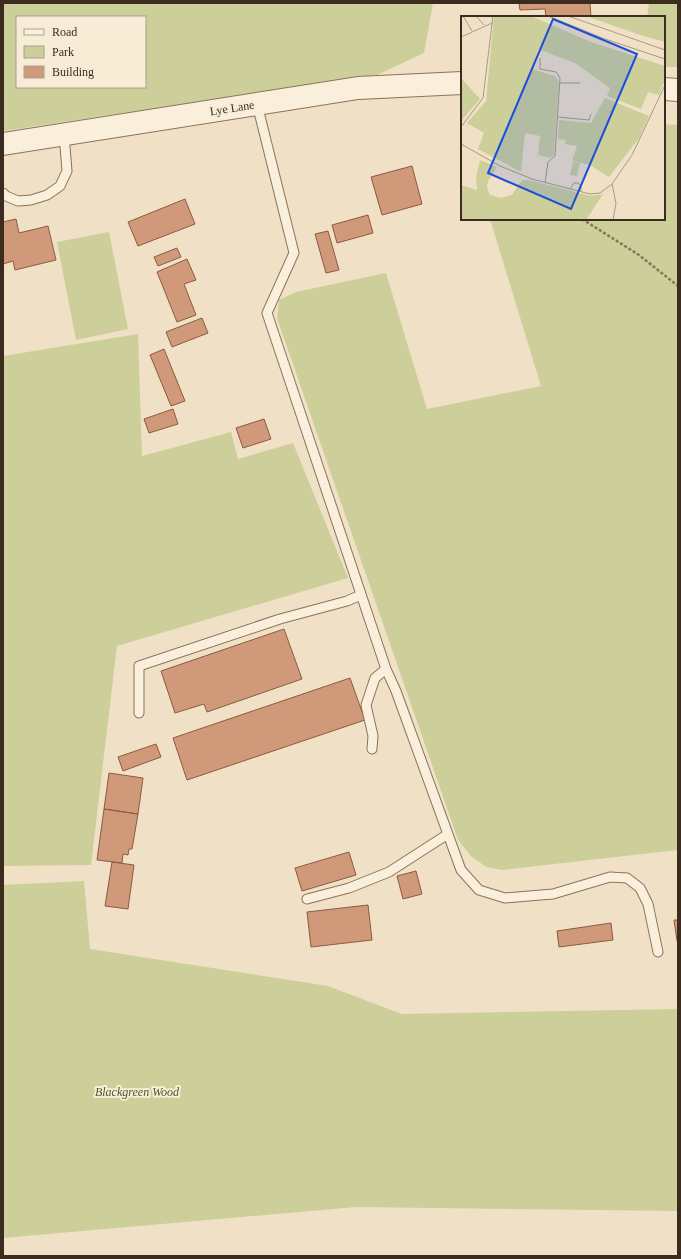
<svg xmlns="http://www.w3.org/2000/svg" width="681" height="1259" font-family="Georgia,serif">
<style>
.green{fill:#cccf99;fill-rule:evenodd}
.building{fill:#d0997a;stroke:#8d5a3f}
.lines{fill:none;stroke-linecap:round;stroke-linejoin:round}
.service-casing{stroke:#8d725b;stroke-width:11}
.tertiary-casing{stroke:#8d725b;stroke-width:24}
.path{stroke:#8d725b;stroke-width:2.5;stroke-dasharray:3 2;stroke-linecap:butt}
.service{stroke:#faefda;stroke-width:9}
.tertiary{stroke:#faefda;stroke-width:22}
.labels{text-anchor:middle;stroke-width:4;stroke-linejoin:round;paint-order:stroke}
.street-label{font-size:12px;fill:#3c2c1f;stroke:#f7ecd6}
.park-label{font-size:12px;font-style:italic;fill:#4f5925;stroke:#f7ecd6}
.inset-road{fill:none;stroke:#a89983;stroke-width:1}
.view{fill:#1d4ed8;fill-opacity:0.15;stroke:#1d4ed8;stroke-width:2}
.inset-edge{fill:none;stroke:#3c2c1f;stroke-width:2}
</style>
<rect width="100%" height="100%" fill="#f0e1c6"/>
<path class="green" d="M3,3h430l-9,50 -47,22 -374,56zM17,17h128v70h-128z
M649,3h29v64h-14v-50h-17z
M664,124l14,1v725l-176,20 -16,-3 -15,-11 -13,-16 -181,-522 2,-18 17,-8 90,-19 41,136 114,-23 -51,-167h174z
M109,232l19,97 -52,11 -19,-98z
M138,334l4,122 89,-24 7,27 55,-16 55,135 -231,68 -26,219 -88,1v-510z
M84,881l6,68 238,37 74,28 276,-5v202l-322,-4 -353,31v-353z"/>
<path class="building" d="M519,3h71l1,14h-45l-1,-8 -25,1z
M412,166l10,38 -40,11 -11,-38z
M185,199l10,25 -57,22 -10,-24z
M368,215l5,18 -36,10 -5,-18z
M16,219l3,14 29,-7 8,34 -41,10 -2,-9 -10,3v-42z
M328,231l11,39 -13,3 -11,-39z
M177,248l4,9 -23,9 -4,-9z
M187,259l9,21 -12,4 12,31 -19,7 -20,-50z
M202,318l6,15 -36,14 -6,-15z
M164,349l21,52 -14,5 -21,-51z
M173,409l5,15 -29,9 -5,-14z
M264,419l7,20 -28,9 -7,-20z
M284,629l18,50 -95,33 -3,-8 -29,9 -14,-42z
M350,678l15,42 -178,60 -14,-42z
M156,744l5,13 -38,14 -5,-14z
M109,773l34,5 -5,36 -34,-5z
M104,809l34,5 -6,35h-3l-1,6 -5,-1 -1,9 -25,-3z
M349,852l7,23 -54,16 -7,-23z
M112,862l22,3 -6,44 -23,-3z
M416,871l6,23 -19,5 -6,-23z
M368,905l4,35 -61,7 -4,-35z
M674,920h4v21h-1z
M611,923l2,17 -54,7 -2,-16z"/>
<g class="lines">
<g class="service-casing">
<path id="service" d="M257,104l37,149 -27,60 119,356 10,22 65,179 18,20 26,8 48,-4 57,-17 17,1 13,10 8,16 10,48
M3,193l3,3 12,5 13,-1 16,-5 13,-9 7,-15 -3,-37
M139,713v-47l141,-47 67,-18 14,-6
M372,749l1,-13 -7,-31 9,-27 11,-9
M307,899l42,-11 40,-16 59,-38"/>
</g>
<g class="tertiary-casing">
<path id="tertiary" d="M664,89l14,1
M3,144l355,-56 104,-5"/>
</g>
<path class="path" d="M582,219l57,36 39,31"/>
<use href="#service" class="service"/>
<use href="#tertiary" class="tertiary"/>
</g>
<g class="labels">
<g class="street-label">
<text transform="translate(232 108) rotate(-9)" y="4">Lye Lane</text>
</g>
<g class="park-label">
<text x="137" y="1096">Blackgreen Wood</text>
</g>
</g>
<g transform="translate(461 16)">
<rect width="204" height="204" fill="#f0e1c6"/>
<path d="M33,0h37l60,26 74,24v14l-6,15 -11,-3 -7,17 -34,-13 3,-8 -35,-25 -37,-14 -6,20 23,7 4,6 -5,73 -4,3 -12,-3 2,-19 -15,-3 -4,39 -43,-23 6,-16 -17,-10 19,-22zM125,0h79v26l-25,-7zM0,62l19,21 -19,22zM144,82l44,18 -10,22 -30,39 -19,-12 -18,-4 5,-15 -12,-2 1,-4 -8,-1 1,-19 32,3zM19,144l17,7 -9,14 -1,6 3,8 11,3 11,-3 10,-15h7l62,16 12,-2 -17,26 -125,-1v-34l16,5 -1,-13zM112,146l7,1 -3,13 -7,-1z" fill="#cccf99"/>
<path class="inset-road" d="M2,0l9,15M15,0l8,9M87,0l57,23 60,20M107,0l97,34M0,21l31,-14M79,42v11l16,3 4,6 -5,78 -7,6 -3,21M99,67h20M97,101l31,3 2,-6M0,111l22,-29 10,-82M0,128l39,22 32,13 58,15 10,-1 12,-9 20,-29 33,-70M151,168l4,19 -3,17M109,173l4,-6h4l3,3v6"/>
<path class="view" d="M92,3l84,35 -66,155 -83,-36z"/>
<rect width="204" height="204" class="inset-edge"/>
</g>
<rect width="681" height="1259" fill="none" stroke="#3c2c1f" stroke-width="8"/>
<rect x="16" y="16" width="130" height="72" fill="#f7ecd6" stroke="#ac9f8d"/>
<rect x="24" y="29" width="20" height="6" fill="#faefda" stroke="#ac9f8d"/>
<text x="52" y="36" font-size="12" fill="#3c2c1f">Road</text>
<rect x="24" y="46" width="20" height="12" fill="#cccf99" stroke="#ac9f8d"/>
<text x="52" y="56" font-size="12" fill="#3c2c1f">Park</text>
<rect x="24" y="66" width="20" height="12" fill="#d0997a" stroke="#ac9f8d"/>
<text x="52" y="76" font-size="12" fill="#3c2c1f">Building</text>
</svg>
